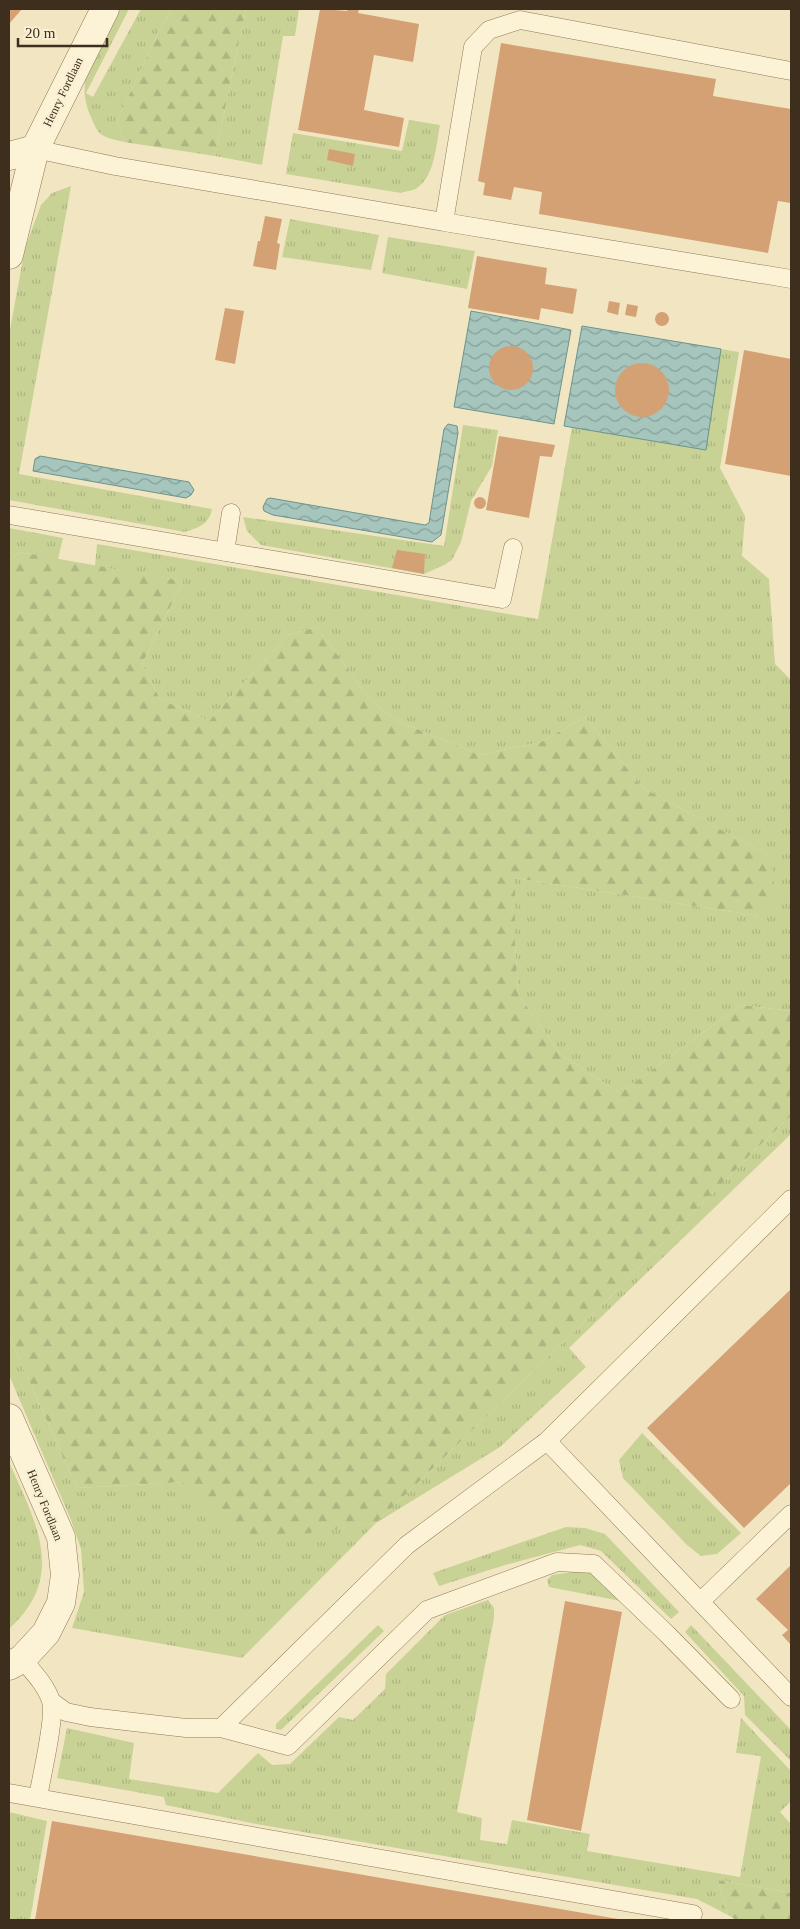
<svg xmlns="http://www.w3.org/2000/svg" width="800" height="1929" font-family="'Times New Roman',serif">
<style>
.grass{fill:url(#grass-tufts)}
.forest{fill:url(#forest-firs)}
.water{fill:url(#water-waves);stroke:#6a948c}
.building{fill:#d4a174}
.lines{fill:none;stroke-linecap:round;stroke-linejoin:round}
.service-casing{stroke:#8f7757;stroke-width:19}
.minor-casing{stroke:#8f7757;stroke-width:29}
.service{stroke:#fcf3d7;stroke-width:18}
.minor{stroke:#fcf3d7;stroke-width:28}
.labels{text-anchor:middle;stroke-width:5;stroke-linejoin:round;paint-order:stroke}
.street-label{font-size:12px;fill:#3d2e1d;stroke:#f9f0d3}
</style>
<defs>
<pattern id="grass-tufts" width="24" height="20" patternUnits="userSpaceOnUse" patternTransform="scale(1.25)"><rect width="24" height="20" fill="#c8d295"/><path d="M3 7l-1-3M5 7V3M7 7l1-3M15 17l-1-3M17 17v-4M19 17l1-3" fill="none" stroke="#adb580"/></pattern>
<pattern id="forest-firs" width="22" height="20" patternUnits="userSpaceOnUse" patternTransform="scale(1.25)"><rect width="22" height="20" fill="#c8d295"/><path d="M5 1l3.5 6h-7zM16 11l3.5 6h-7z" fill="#adb580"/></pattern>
<pattern id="water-waves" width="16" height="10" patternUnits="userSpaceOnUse" patternTransform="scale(1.25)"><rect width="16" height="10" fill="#a5c5bd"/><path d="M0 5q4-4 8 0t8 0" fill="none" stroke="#88a099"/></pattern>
</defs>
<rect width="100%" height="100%" fill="#f2e6c2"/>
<path class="grass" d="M120,9h9l-43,84 7,4 48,-88h31l-12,20 -43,92 7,21c-6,-2 -16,-3 -22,-7 -6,-4 -9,-14 -12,-20 -17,-40 10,-72 30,-106z
M246,9h53l-4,27h-12l-21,129 -47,-9z
M409,120l31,5c-4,20 -5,51 -23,63 -4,3 -11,3 -16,5l-115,-19 7,-41 109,18z
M71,186l-52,288 193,35c-3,15 -12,18 -27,23l-176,-32v-165l16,-87 16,-43 11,-12z
M290,219l89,16 -8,35 -89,-13z
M388,237l87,14 -8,38 -85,-16z
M721,349l18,3 -19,116 25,48 -3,40 27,23 6,85 16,16v331l-50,-6 -121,88 -60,-39 -42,-60 -3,-55v-61l244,38 11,-60 -127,-68 -58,-71 -44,25 -61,13 -82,-34 -27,-20 -54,-74 -29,8 -79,86 -49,-22 -18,-35 41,-83 -88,-15 2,-22 441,75 34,-192 133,23z
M463,425l35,5 -6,36 -21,35 -10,41 -9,18 -8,5 -20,9 -163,-29 -14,-14 -4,-14 201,29z
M9,528l54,10 -5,21 -38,-7 -11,8z
M791,1116v18l-222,214 17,19 -86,80 -124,76 -134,135 -170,-30 12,-36 -3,-43 -10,-29 -62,-145v-39l68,152 106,-6 62,59 131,-18 229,-221 154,-156z
M642,1433l99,100 -24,21 -16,2 -14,-11 -64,-67 -4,-18z
M9,1462c26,59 59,114 0,167z
M566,1527l19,1 20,6 74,78 -8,7 -70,-68 -21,-6 -75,20 -66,21 -6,-13z
M579,1571l16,2 31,29 -77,-15 -2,-7 5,-5z
M488,1600l6,8v10l-37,194 25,6 -2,22 27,4 5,-24 78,14 -3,17 153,26 21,-121 -25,-3 5,-35 50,53v30l-11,11 11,12v69l-73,-13 10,35 -31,-16 -441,-75 -90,-19 -2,-8 -107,-19 10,-50 67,15 -5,36 89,14 40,-40 14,12 18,-1 49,-47 14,3 32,-31 1,-15 59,-59z
M378,1625l6,6 -103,99 -5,-1v-5z
M691,1625l100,105v31l-46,-46 -1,-19 -59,-64z
M9,1812l38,9 -17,99h-21z"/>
<path class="forest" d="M172,9h74l-31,147 -91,-14 -7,-21 43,-92z
M20,552l163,29 -41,83 18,35 49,22 79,-86 29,-8 54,74 27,20 82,34 61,-13 44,-25 58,71 127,68 6,42 -17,18 -244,-38v61l3,55 42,60 60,39 121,-88 50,6v105l-32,30 -154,156 -229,221 -131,19 -62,-60 -106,6 -68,-152v-776z
M718,1880l73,13v27h-55l-8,-5z"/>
<path class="water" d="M471,311l100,19 -17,94 -100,-17z
M582,326l139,23 -15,101 -142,-24z
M448,424l9,2 1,7 -17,102 -9,7 -159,-27 -9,-4 -1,-4 4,-8 3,-1 155,27 4,-2 15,-94z
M40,456l149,26 5,8 -3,5 -5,3 -153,-27 2,-12z"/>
<path class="building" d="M9,9h13l-13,15z
M320,9l27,2 1,-2h11l-1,4 61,11 -6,38 -39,-7 -10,55 40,8 -5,29 -101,-17z
M501,43l215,36 -3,17 78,13v94l-13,-2 -10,52 -229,-39 3,-22 -28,-5 -3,13 -28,-5 2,-12 -7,-2z
M329,149l26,5 -2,12 -26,-6z
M265,216l17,3 -5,24 3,1 -4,26 -23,-4 5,-25h2z
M477,256l70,12 -2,16 32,5 -4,25 -32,-6 -2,12 -71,-12z
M609,301l11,2 -2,12 -11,-3z
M627,304l11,2 -2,11 -11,-2z
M225,308l19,3 -9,53 -20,-4z
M655 319a7 7 0 1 1 14 0a7 7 0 1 1-14 0Z
M489 368a22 22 0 1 1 44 0a22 22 0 1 1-44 0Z
M744,350l47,9v117l-66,-12z
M615 390a27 27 0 1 1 54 0a27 27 0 1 1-54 0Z
M499,436l56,9 -3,12 -12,-1 -11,62 -43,-8z
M474 503a6 6 0 1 1 12 0a6 6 0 1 1-12 0Z
M397,550l28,4 -1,20 -32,-6z
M791,1289v194l-47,45 -97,-100z
M791,1565v80l-9,-10 6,-5 -32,-31z
M565,1601l57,11 -41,219 -54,-11z
M52,1821l566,98v1h-583z"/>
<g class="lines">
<g class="service-casing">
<path id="service" d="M35,149l80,17 329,56 29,-175 16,-17 31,-10 271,51
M444,222l347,57
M9,515l493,84 11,-51
M225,552l6,-39
M547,1441l244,256
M701,1601l90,-87
M22,1659c11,13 24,26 29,42 5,17 -10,76 -13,97
M52,1702l14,10 24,5 96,11h35l186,-183 140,-104 244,-242
M221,1728l67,18 139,-136 130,-48 37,2 73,70 64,65
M9,1793l684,121"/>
</g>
<g class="minor-casing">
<path id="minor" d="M9,156l26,-7
M9,255l26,-106 70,-140
M9,1418l52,119 4,38 -4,28 -15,30 -24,26 -13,7"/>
</g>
<use href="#service" class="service"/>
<use href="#minor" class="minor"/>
</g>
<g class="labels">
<g class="street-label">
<text transform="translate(63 92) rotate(-64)" y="4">Henry Fordlaan</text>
<text transform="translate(45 1505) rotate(68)" y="4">Henry Fordlaan</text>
</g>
</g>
<rect width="800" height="1929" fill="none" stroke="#3d2e1d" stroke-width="20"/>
<path d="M18 38v8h89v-8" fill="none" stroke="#3d2e1d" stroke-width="2.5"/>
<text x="25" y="38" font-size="15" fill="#3d2e1d" stroke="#f9f0d3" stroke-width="4" paint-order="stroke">20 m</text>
</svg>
